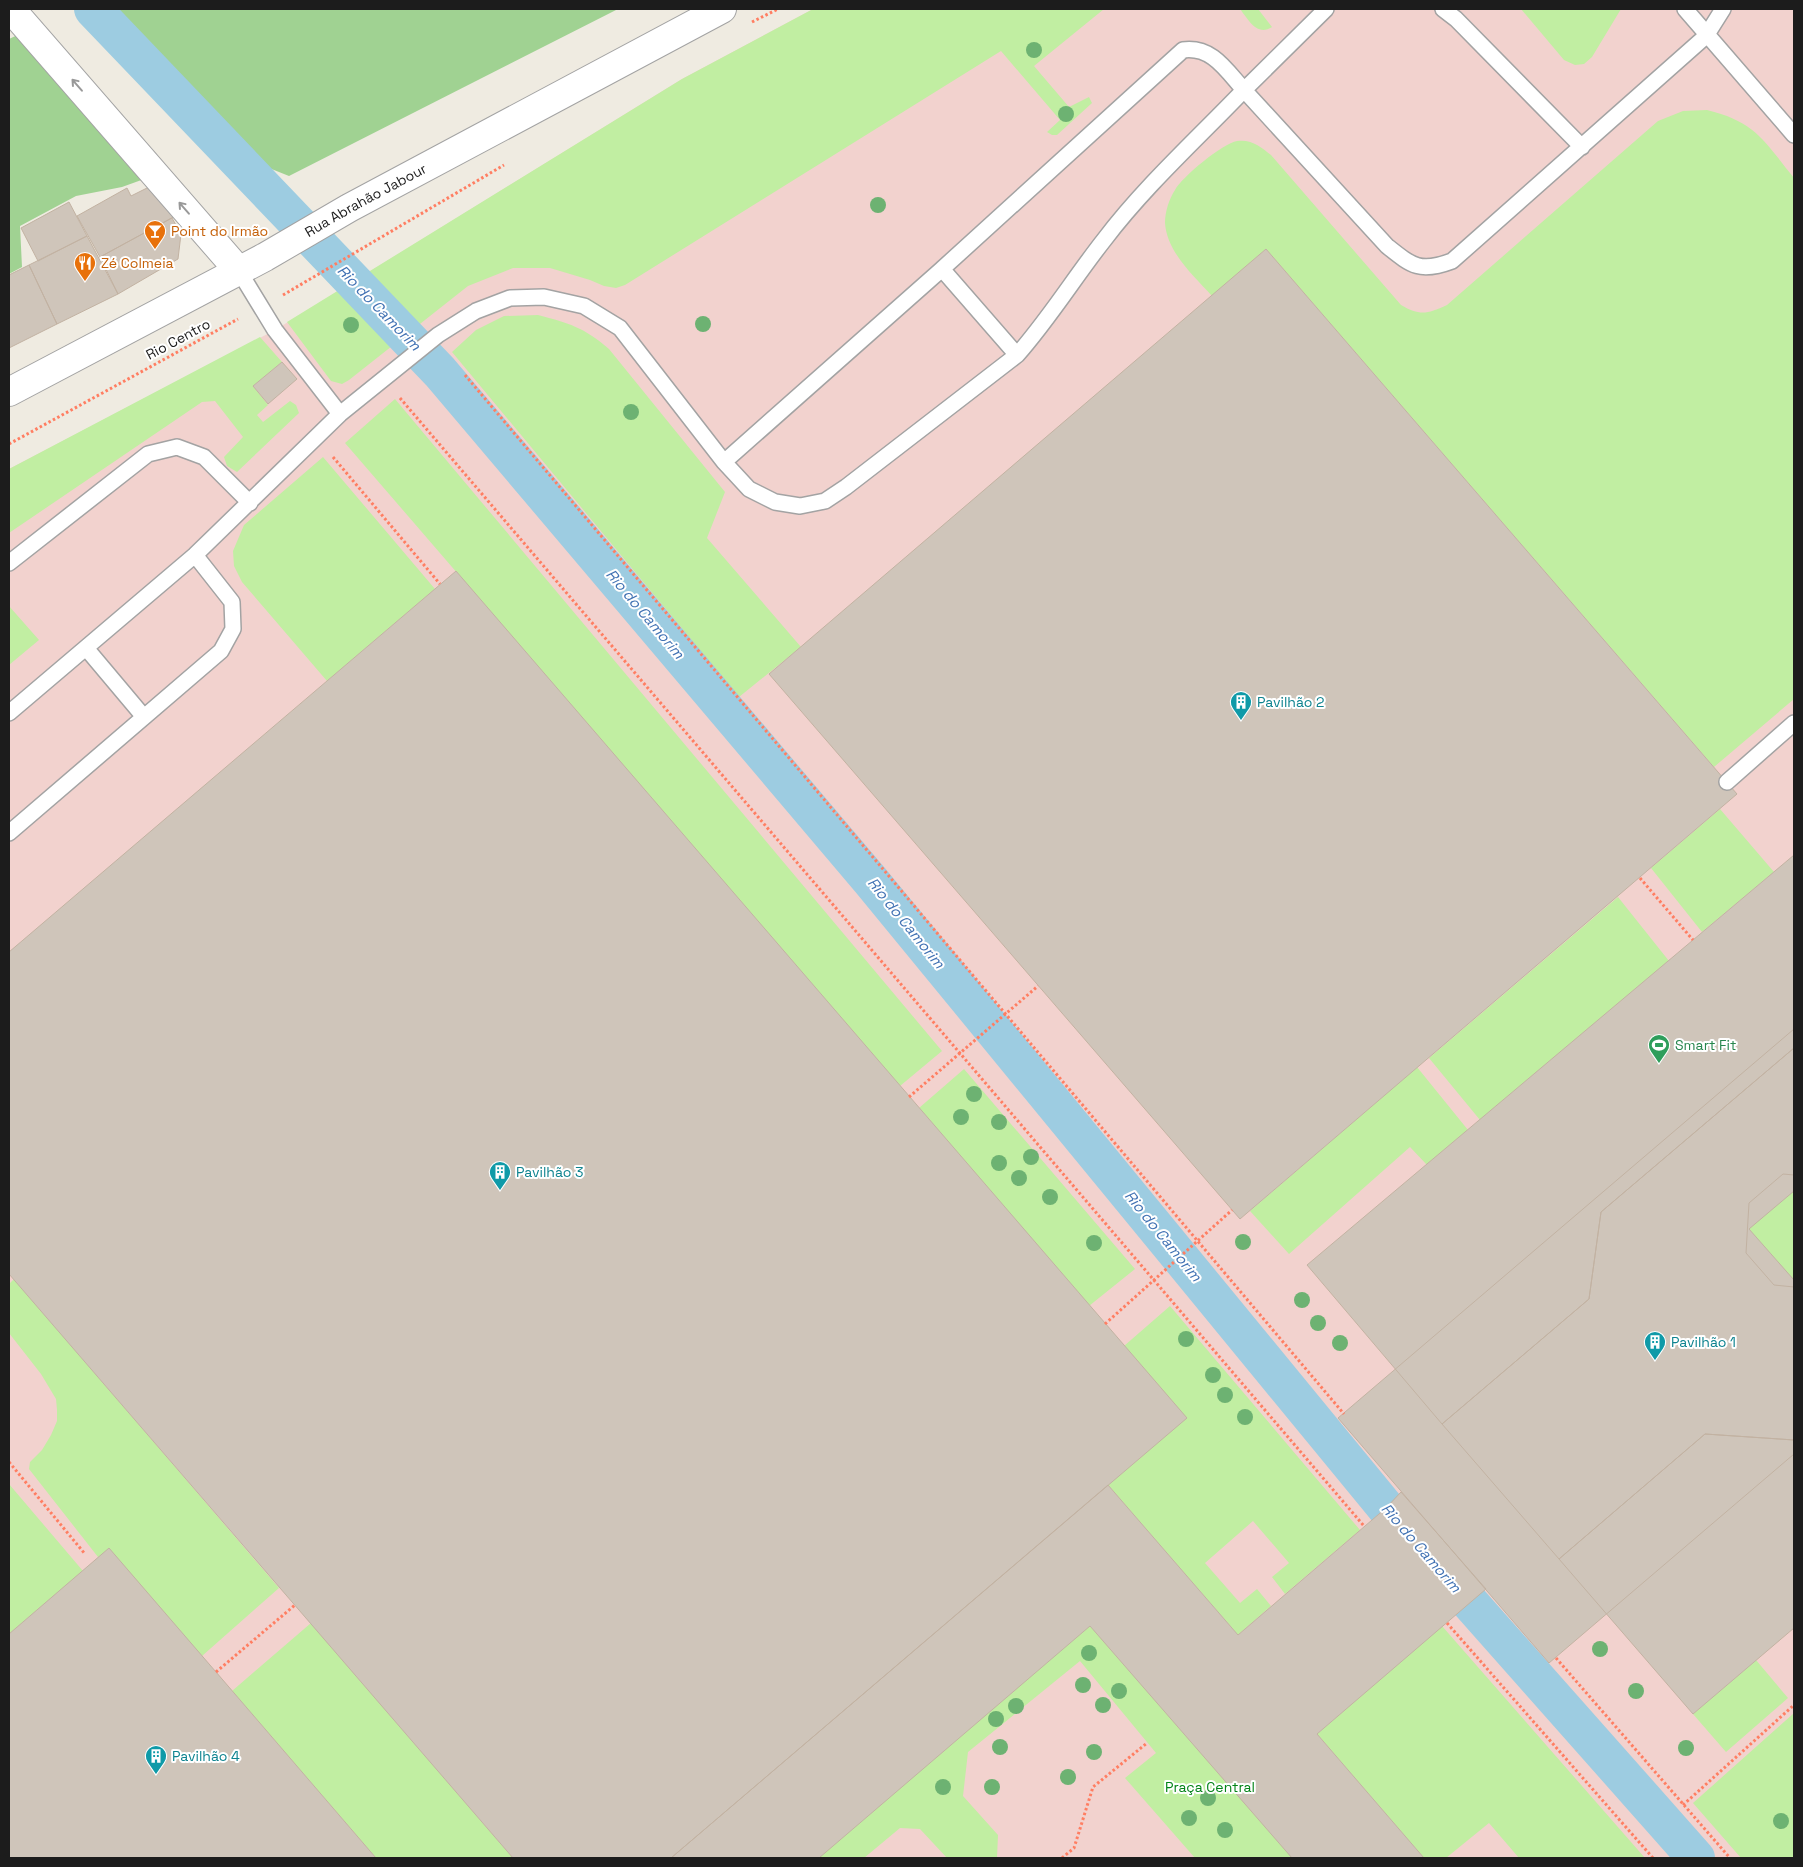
<svg xmlns="http://www.w3.org/2000/svg" width="1803" height="1867" font-family="'Space Grotesk',sans-serif">
<style>
.commercial{fill:#f2d2ce}
.grass{fill:#c1eea2}
.forest{fill:#a0d292}
.lines{fill:none;stroke-linecap:round;stroke-linejoin:round}
.canal{stroke:#9dcce1;stroke-width:38}
.building{fill:#cfc5ba;stroke:#c2b2a2}
.service-casing{stroke:#a3a3a3;stroke-width:18}
.minor-casing{stroke:#a3a3a3;stroke-width:30}
.tertiary-casing{stroke:#a3a3a3;stroke-width:30}
.path{stroke:#ff7e62;stroke-width:3;stroke-dasharray:2.5 2.5;stroke-linecap:butt}
.service{stroke:#fff;stroke-width:15}
.minor{stroke:#fff;stroke-width:28}
.tertiary{stroke:#fff;stroke-width:28}
.path-bridge{stroke:#ff7e62;stroke-width:3;stroke-dasharray:2.5 2.5;stroke-linecap:butt}
.tree{fill:#6db272}
.oneway{stroke:#999}
.labels{text-anchor:middle;stroke-width:4;stroke-linejoin:round;paint-order:stroke}
.street-label{font-size:14px;fill:#1c1c1c;stroke:#fff}
.food-label{font-size:14px;fill:#c56008;stroke:#fff;text-anchor:start}
.culture-label{font-size:14px;fill:#0d838f;stroke:#fff;text-anchor:start}
.leisure-label{font-size:14px;fill:#27864d;stroke:#fff;text-anchor:start}
.park-label{font-size:14px;fill:#028317;stroke:#fff}
.water-label{font-size:15px;font-style:italic;fill:#4172b3;stroke:#fff}
</style>
<rect width="100%" height="100%" fill="#efebe1"/>
<path class="commercial" d="M813,9h981v1849h-1785v-1389l266,-139 407,-251z"/>
<path class="grass" d="M813,9h291l-70,57 35,41 20,-10 3,6 -35,32h-5l-5,-3 13,-12 -59,-69 -376,234 -9,3 -12,-2 -14,-6 -40,-12h-37l-45,18 -119,94 -7,4 -11,-3 -44,-59 395,-243z
M1240,9h18l14,18c-15,10 -24,-8 -32,-18z
M1521,9h100l-29,48 -8,7 -9,1 -11,-5z
M1707,110c49,12 57,31 87,68v521l-80,68 -448,-518 -54,47c-19,-21 -45,-44 -47,-73 0,-11 4,-24 10,-33 7,-13 48,-47 62,-49 15,-2 24,6 34,14l130,150c19,11 26,9 46,0l211,-184 25,-10z
M538,315c31,8 47,13 71,34l116,143 -18,46 94,109 -62,50 -287,-345 24,-22 28,-14z
M260,337l22,25 -29,24 15,19 -11,10 6,7 27,-21 6,4 3,8 -62,59 -10,-6 -3,-9 19,-20 -28,-36 -13,1 -193,131v-64z
M395,399l547,652 -42,35 -555,-643z
M323,457l112,132 -108,92 -85,-99 -8,-16 -1,-15 11,-26z
M9,606l30,34 -30,25z
M1720,809l54,63 -72,60 -51,-64z
M1618,897l51,64 -189,159 -51,-62z
M1417,1067l51,63 -41,35 -17,-18 -121,107 -39,-43z
M964,1069l171,200 -46,37 -170,-198z
M1783,1174l11,1v112l-20,-2 -28,-32 3,-50z
M14,1279l265,309 -77,68 -104,-99 -69,-88 1,-7 12,-12 9,-15 6,-14v-11l-1,-11 -15,-25 -32,-41v-49z
M1170,1306l190,224 -75,64 -13,-17 17,-14 -36,-42 -48,42 35,40 17,-14 14,17 -33,29 -130,-150 16,-139z
M9,1484l74,87 -74,63z
M1094,1559l254,299h-153l-70,-80 31,-25 -76,-92 -112,91 -5,44 35,39 -1,23h-50l-27,-29 -20,-1 -36,30h-119z
M311,1623l202,235h-137l-144,-167z
M1442,1626l203,232h-126l-30,-35 -43,35h-22l-107,-124z
M1756,1660l32,38 -62,54 -33,-38z
M1794,1713v145h-53l-48,-55z"/>
<path class="forest" d="M104,9h514l-329,167 -57,-23z
M24,32l123,146 -25,9 -46,9 -56,30 2,41 -13,7v-235z"/>
<g class="lines">
<path class="canal" d="M93,9l347,363 431,509 515,627 310,350"/>
</g>
<path class="building" d="M153,185l24,30 -77,42 -23,-41 50,-28 4,8z
M69,202l18,34 -49,25 -17,-33z
M172,218l9,16 -3,25 -60,35 -18,-37z
M87,236l31,58 -61,30 -28,-59z
M1266,249l471,545 -497,425 -471,-545z
M29,265l28,59 -48,24v-73z
M282,362l15,17 -29,25 -15,-18z
M456,571l731,847 -516,440h-158l-504,-584v-322z
M1794,855v193l-193,164 -12,87 -147,125 -135,-159z
M1794,1029v162l-45,38 45,51v174l-245,209 -211,-245z
M1794,1048v127l-11,-1 -34,29 -3,50 28,32 20,2v153l-89,-6 -146,125 -117,-135 147,-125 12,-87z
M1705,1434l89,6v188l-101,86 -134,-155z
M1108,1485l130,150 148,-127 15,-16 85,97 -169,145 107,124h-132l-202,-232 -271,232h-148z
M109,1548l107,124 160,186h-367v-224z"/>
<g class="lines">
<g class="service-casing">
<path id="service" d="M1443,9l13,10 126,128
M1685,9l109,126
M239,271l36,59 65,84
M1017,355l-75,-86 241,-219c29,-4 43,20 61,40l82,-81
M724,462l218,-193
M9,563l139,-109 29,-7 27,10 46,46
M86,648l58,69
M9,713l186,-158 145,-141 98,-79 38,-24 34,-13 34,-1 40,9 36,22 104,134 25,27 26,13 25,4 25,-5 21,-14 171,-132c32,-36 57,-77 87,-115 41,-54 93,-101 140,-150l143,156c25,20 33,27 65,15l254,-225 17,-27
M1727,782l67,-59
M9,833l212,-182 12,-22 -1,-27 -37,-47"/>
</g>
<g class="minor-casing">
<path id="minor" d="M11,9l228,262"/>
</g>
<g class="tertiary-casing">
<g id="tertiary">
<path id="s1" d="M9,392l256,-135 84,-49 373,-199"/>
</g>
</g>
<path class="path" d="M752,22l26,-13
M283,295l221,-130
M465,375l879,1039
M400,398l964,1128
M9,444l229,-125
M333,457l107,127
M1640,878l53,62
M9,1462l76,92
M1447,1623l206,235
M1556,1658l174,200
M216,1672l79,-67
M1683,1805l111,-100
M1062,1858l12,-10 19,-61 54,-44"/>
<use href="#service" class="service"/>
<use href="#minor" class="minor"/>
<use href="#tertiary" class="tertiary"/>
<path class="path-bridge" d="M909,1097l129,-111
M1105,1324l127,-114"/>
</g>
<g class="tree">
<circle cx="1034" cy="50" r="8"/>
<circle cx="1066" cy="114" r="8"/>
<circle cx="878" cy="205" r="8"/>
<circle cx="703" cy="324" r="8"/>
<circle cx="351" cy="325" r="8"/>
<circle cx="631" cy="412" r="8"/>
<circle cx="974" cy="1094" r="8"/>
<circle cx="961" cy="1117" r="8"/>
<circle cx="999" cy="1122" r="8"/>
<circle cx="1031" cy="1157" r="8"/>
<circle cx="999" cy="1163" r="8"/>
<circle cx="1019" cy="1178" r="8"/>
<circle cx="1050" cy="1197" r="8"/>
<circle cx="1243" cy="1242" r="8"/>
<circle cx="1094" cy="1243" r="8"/>
<circle cx="1302" cy="1300" r="8"/>
<circle cx="1318" cy="1323" r="8"/>
<circle cx="1186" cy="1339" r="8"/>
<circle cx="1340" cy="1343" r="8"/>
<circle cx="1213" cy="1375" r="8"/>
<circle cx="1225" cy="1395" r="8"/>
<circle cx="1245" cy="1417" r="8"/>
<circle cx="1600" cy="1649" r="8"/>
<circle cx="1089" cy="1653" r="8"/>
<circle cx="1083" cy="1685" r="8"/>
<circle cx="1119" cy="1691" r="8"/>
<circle cx="1636" cy="1691" r="8"/>
<circle cx="1103" cy="1705" r="8"/>
<circle cx="1016" cy="1706" r="8"/>
<circle cx="996" cy="1719" r="8"/>
<circle cx="1000" cy="1747" r="8"/>
<circle cx="1686" cy="1748" r="8"/>
<circle cx="1094" cy="1752" r="8"/>
<circle cx="1068" cy="1777" r="8"/>
<circle cx="943" cy="1787" r="8"/>
<circle cx="992" cy="1787" r="8"/>
<circle cx="1208" cy="1798" r="8"/>
<circle cx="1189" cy="1818" r="8"/>
<circle cx="1781" cy="1821" r="8"/>
<circle cx="1225" cy="1830" r="8"/>
</g>
<defs><path id="oneway-shaft" d="M-6 0H5M1.5-3L5.5 0L1.5 3" fill="none" stroke-width="1.6" stroke-linecap="round" stroke-linejoin="round" transform="scale(1.25)"/></defs>
<g class="oneway">
<use href="#oneway-shaft" transform="translate(77 85) rotate(-131)"/>
<use href="#oneway-shaft" transform="translate(184 208) rotate(-131)"/>
</g>
<defs>
<g id="bar-pin" transform="scale(1.125)"><path d="M0 17L-7.5 6A9.5 9.5 0 1 1 7.5 6Z" fill="#e8710a" stroke="#fff"/><path d="M-6-5H6L.8 .8V4.5H3.5V6h-7V4.5H-.8V.8Z" fill="#fff"/></g>
<g id="restaurant-pin" transform="scale(1.125)"><path d="M0 17L-7.5 6A9.5 9.5 0 1 1 7.5 6Z" fill="#e8710a" stroke="#fff"/><path d="M-5-6h1v4h1v-4h1v4h1v-4h1v5L-1.5 .5V6h-2V.5L-5-1ZM5-6V6H3V1.5H1.5Q1.5-4 5-6Z" fill="#fff"/></g>
<g id="building-pin" transform="scale(1.125)"><path d="M0 17L-7.5 6A9.5 9.5 0 1 1 7.5 6Z" fill="#0f9aa8" stroke="#fff"/><path d="M-4-6H4V6H1V3H-1V6H-4ZM-2.5-4.3h1.7v1.8h-1.7ZM.8-4.3h1.7v1.8H.8ZM-2.5-1h1.7V.8h-1.7ZM.8-1h1.7V.8H.8Z" fill="#fff"/></g>
<g id="stadium-pin" transform="scale(1.125)"><path d="M0 17L-7.5 6A9.5 9.5 0 1 1 7.5 6Z" fill="#2e9e5b" stroke="#fff"/><path d="M0-5a6.5 5 0 1 0 0 10a6.5 5 0 1 0 0-10ZM-3.5-1.8h7v3.6h-7Z" fill="#fff"/></g>
</defs>
<g fill-rule="evenodd">
<use href="#bar-pin" x="155" y="231"/>
<use href="#restaurant-pin" x="85" y="263"/>
<use href="#building-pin" x="1241" y="702"/>
<use href="#stadium-pin" x="1659" y="1045"/>
<use href="#building-pin" x="500" y="1172"/>
<use href="#building-pin" x="1655" y="1342"/>
<use href="#building-pin" x="156" y="1756"/>
</g>
<g class="labels">
<g class="street-label">
<text dy="5" stroke="none"><textPath href="#s1" startOffset="405">Rua Abrahão Jabour</textPath></text>
<text transform="translate(178 339) rotate(-28)" y="5">Rio Centro</text>
</g>
<g class="food-label">
<text x="171" y="236">Point do Irmão</text>
<text x="101" y="268">Zé Colmeia</text>
</g>
<g class="culture-label">
<text x="1257" y="707">Pavilhão 2</text>
<text x="516" y="1177">Pavilhão 3</text>
<text x="1671" y="1347">Pavilhão 1</text>
<text x="172" y="1761">Pavilhão 4</text>
</g>
<g class="leisure-label">
<text x="1675" y="1050">Smart Fit</text>
</g>
<g class="park-label">
<text x="1210" y="1792">Praça Central</text>
</g>
<g class="water-label">
<text transform="translate(379 308) rotate(46)" y="5">Rio do Camorim</text>
<text transform="translate(645 614) rotate(50)" y="5">Rio do Camorim</text>
<text transform="translate(906 923) rotate(51)" y="5">Rio do Camorim</text>
<text transform="translate(1163 1236) rotate(51)" y="5">Rio do Camorim</text>
<text transform="translate(1421 1548) rotate(49)" y="5">Rio do Camorim</text>
</g>
</g>
<rect width="1803" height="1867" fill="none" stroke="#1c1c1c" stroke-width="20"/>
</svg>
